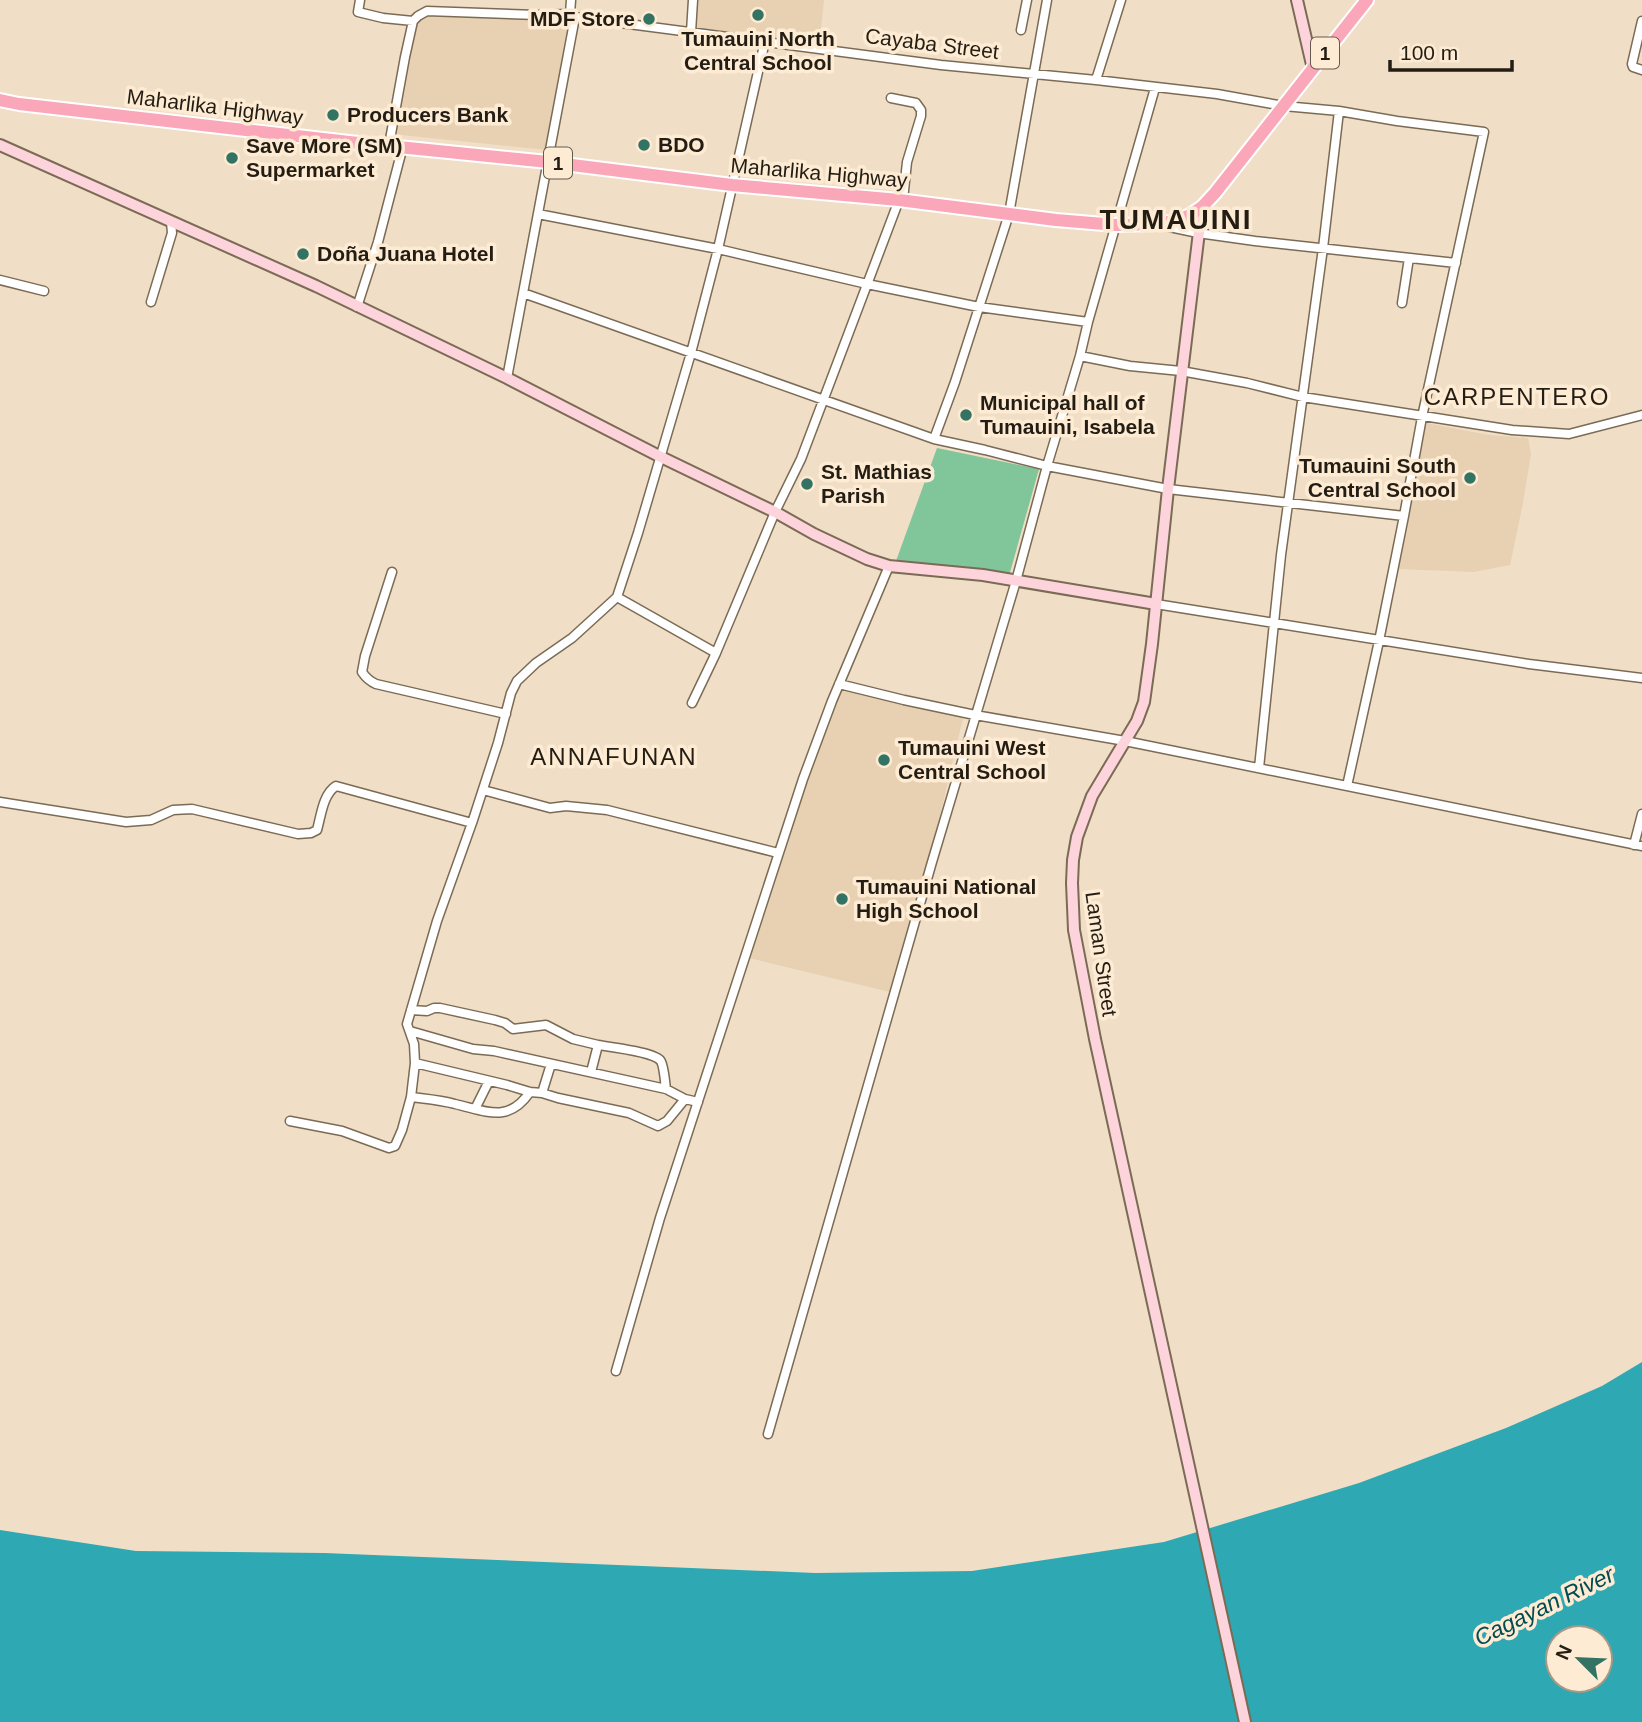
<svg xmlns="http://www.w3.org/2000/svg" width="1642" height="1722" font-family="Helvetica,sans-serif">
<style>
.built{fill:#e7d1b2}
.green{fill:#81c59a}
.water{fill:#2ea8b2;fill-rule:evenodd}
.lines{fill:none;stroke-linecap:round;stroke-linejoin:round}
.street-casing{stroke:#7b6b55;stroke-width:11}
.secondary-casing{stroke:#7b6b55;stroke-width:14}
.primary-casing{stroke:#fff;stroke-width:16}
.street{stroke:#fff;stroke-width:8}
.secondary{stroke:#fdd3dc;stroke-width:10}
.primary{stroke:#faa7ba;stroke-width:12}
.poi-dot{fill:#327363;stroke:#feebd3;stroke-width:2.5}
.labels{text-anchor:middle;stroke-width:7;stroke-linejoin:round;paint-order:stroke}
.shield{fill:#feebd3;stroke:#655b4d;stroke-width:2}
.shield-label{font-size:19px;font-weight:bold;fill:#231d14}
.poi-label{font-size:21px;font-weight:bold;fill:#231d14;stroke:#feebd3;text-anchor:start}
.street-label{font-size:21px;fill:#231d14;stroke:#feebd3}
.water-label{font-size:23px;font-style:italic;fill:#024c51;stroke:#feebd3}
.quarter-label{font-size:24px;letter-spacing:2px;fill:#231d14;stroke:#feebd3}
.district-label{font-size:28px;font-weight:bold;letter-spacing:2px;fill:#231d14;stroke:#feebd3}
</style>
<rect width="100%" height="100%" fill="#f0dec6"/>
<path class="built" d="M695,0h129l-4,38h-65l-62,-7z
M444,14h64l64,6 -25,130 -155,-16 24,-111 10,-6z
M1421,422l68,13 39,3 3,16 -8,49 -13,62 -36,7 -76,-3z
M841,689l37,7 85,22 -29,123 -44,151 -141,-34 50,-157z"/>
<path class="green" d="M937,448l102,21 -30,107 -113,-15z"/>
<path class="water" d="M1642,1362v360h-1642v-192l136,21 188,2 491,20 157,-2 192,-29 195,-59 147,-55 96,-42zM1558,1638h42v42h-42z"/>
<g class="lines">
<g class="street-casing">
<path id="street" d="M360,0l-2,12 25,6 30,3
M570,14l1,-14
M1642,21l-10,43 1,3 9,3
M1021,30l6,-30
M691,32l2,-32
M1096,80l25,-80
M891,98l25,5 5,7v6l-14,46 -4,38
M389,145l16,-88 8,-36 5,-5 9,-5 110,4 33,-1 5,3 366,48 155,15 121,14 67,12 55,5 58,10 87,11 -62,285 -18,99 -236,-27 -121,-23 -62,-16 -51,-11 -411,-146
M538,214l180,35 149,35 112,23 109,15
M1165,226l33,7 57,8 201,22
M0,280l44,11
M151,302l21,-69 -1,-11
M1402,303l7,-45
M357,307l21,-65 25,-96
M1080,356l50,10 51,5 66,12 56,14 209,33 57,4 73,-19
M507,378l68,-361
M934,439l21,-57 54,-168 38,-214
M392,572l-27,84 -3,16c4,6 7,9 14,12l130,30
M617,597l99,56
M1156,604l373,60 113,14
M839,684l65,16 71,15 150,26 517,105
M692,703l24,-50 59,-141 26,-53 98,-259
M1259,768l22,-213 42,-307 16,-137
M1347,786l32,-145 25,-125
M483,790l67,18 16,-2 41,4 171,43
M0,802l126,20 25,-2 22,-10 19,-1 106,25 13,-1 6,-3c4,-14 6,-36 19,-44l136,37 26,-80 13,-50 6,-12 19,-18 36,-25 45,-41 21,-64 53,-180 27,-104 47,-208
M1634,845l8,-31
M411,1010l16,1 7,-3h6l55,12 10,3 8,6 33,-4 27,14 25,6
M410,1031l63,18 21,2 172,38 19,10 13,3
M415,1063l92,22 23,7 12,1 16,5 71,15 29,13 9,-5 18,-22
M591,1072l7,-27c13,2 54,7 62,15 4,4 5,23 6,29
M542,1093l9,-29
M411,1097c15,2 29,3 44,7 31,7 53,20 75,-12
M475,1109l14,-28
M290,1121l52,10 47,17 6,-2 7,-16 9,-33 4,-34 -1,-19 -7,-20 30,-103 35,-98
M616,1371l44,-153 143,-439 29,-78 57,-135
M768,1434l164,-572 84,-281 31,-115 33,-110 8,-34 67,-234"/>
</g>
<g class="secondary-casing">
<path id="secondary" d="M1297,0l16,69
M0,145l316,141 191,92 154,79 114,55 39,22 53,25 22,7 94,9 173,29
M1202,207l-34,282 -16,155 -8,58 -7,19 -45,75 -15,41 -4,23 -1,23 2,47 21,109 150,683"/>
</g>
<g class="primary-casing">
<path id="primary" d="M0,100l19,4 330,38 199,20 184,23 167,15 157,20 60,5 43,-1 20,-4 11,-5 12,-8 13,-14 152,-193"/>
</g>
<use href="#street" class="street"/>
<use href="#secondary" class="secondary"/>
<use href="#primary" class="primary"/>
</g>
<g class="poi-dot">
<circle cx="758" cy="15" r="7"/>
<circle cx="649" cy="19" r="7"/>
<circle cx="333" cy="115" r="7"/>
<circle cx="644" cy="145" r="7"/>
<circle cx="232" cy="158" r="7"/>
<circle cx="303" cy="254" r="7"/>
<circle cx="966" cy="415" r="7"/>
<circle cx="1470" cy="478" r="7"/>
<circle cx="807" cy="484" r="7"/>
<circle cx="884" cy="760" r="7"/>
<circle cx="842" cy="899" r="7"/>
</g>
<g class="labels">
<g class="shield">
<rect x="1311" y="37.5" width="28" height="31" rx="5"/>
<rect x="544" y="147.5" width="28" height="31" rx="5"/>
</g>
<g class="shield-label">
<text x="1325" y="60">1</text>
<text x="558" y="170">1</text>
</g>
<g class="poi-label">
<text x="635" y="26" text-anchor="end">MDF Store</text>
<text x="758" y="46" text-anchor="middle">Tumauini North<tspan x="758" dy="24">Central School</tspan></text>
<text x="347" y="122">Producers Bank</text>
<text x="658" y="152">BDO</text>
<text x="246" y="153">Save More (SM)<tspan x="246" dy="24">Supermarket</tspan></text>
<text x="317" y="261">Doña Juana Hotel</text>
<text x="980" y="410">Municipal hall of<tspan x="980" dy="24">Tumauini, Isabela</tspan></text>
<text x="1456" y="473" text-anchor="end">Tumauini South<tspan x="1456" dy="24">Central School</tspan></text>
<text x="821" y="479">St. Mathias<tspan x="821" dy="24">Parish</tspan></text>
<text x="898" y="755">Tumauini West<tspan x="898" dy="24">Central School</tspan></text>
<text x="856" y="894">Tumauini National<tspan x="856" dy="24">High School</tspan></text>
</g>
<g class="street-label">
<text transform="translate(932 44) rotate(7)" y="7">Cayaba Street</text>
<text transform="translate(215 107) rotate(7)" y="7">Maharlika Highway</text>
<text transform="translate(819 173) rotate(5)" y="7">Maharlika Highway</text>
<text transform="translate(1101 954) rotate(82)" y="7">Laman Street</text>
</g>
<g class="water-label">
<text transform="translate(1544 1606) rotate(-26)" y="8">Cagayan River</text>
</g>
<g class="quarter-label">
<text x="1517" y="405">CARPENTERO</text>
<text x="614" y="765">ANNAFUNAN</text>
</g>
<g class="district-label">
<text x="1176" y="229">TUMAUINI</text>
</g>
</g>
<g transform="translate(1579 1659) rotate(294)"><circle r="33" fill="#feebd3" stroke="#a69987" stroke-width="2"/>
<path d="M0-5L12 26L0 18L-12 26Z" fill="#327363"/>
<text y="-10" font-size="19" font-weight="bold" text-anchor="middle" fill="#231d14">N</text>
</g>
<path d="M1390 60v10h122v-10" fill="none" stroke="#231d14" stroke-width="3.5"/>
<text x="1400" y="60" font-size="21" fill="#231d14" stroke="#feebd3" stroke-width="5" paint-order="stroke">100 m</text>
</svg>
